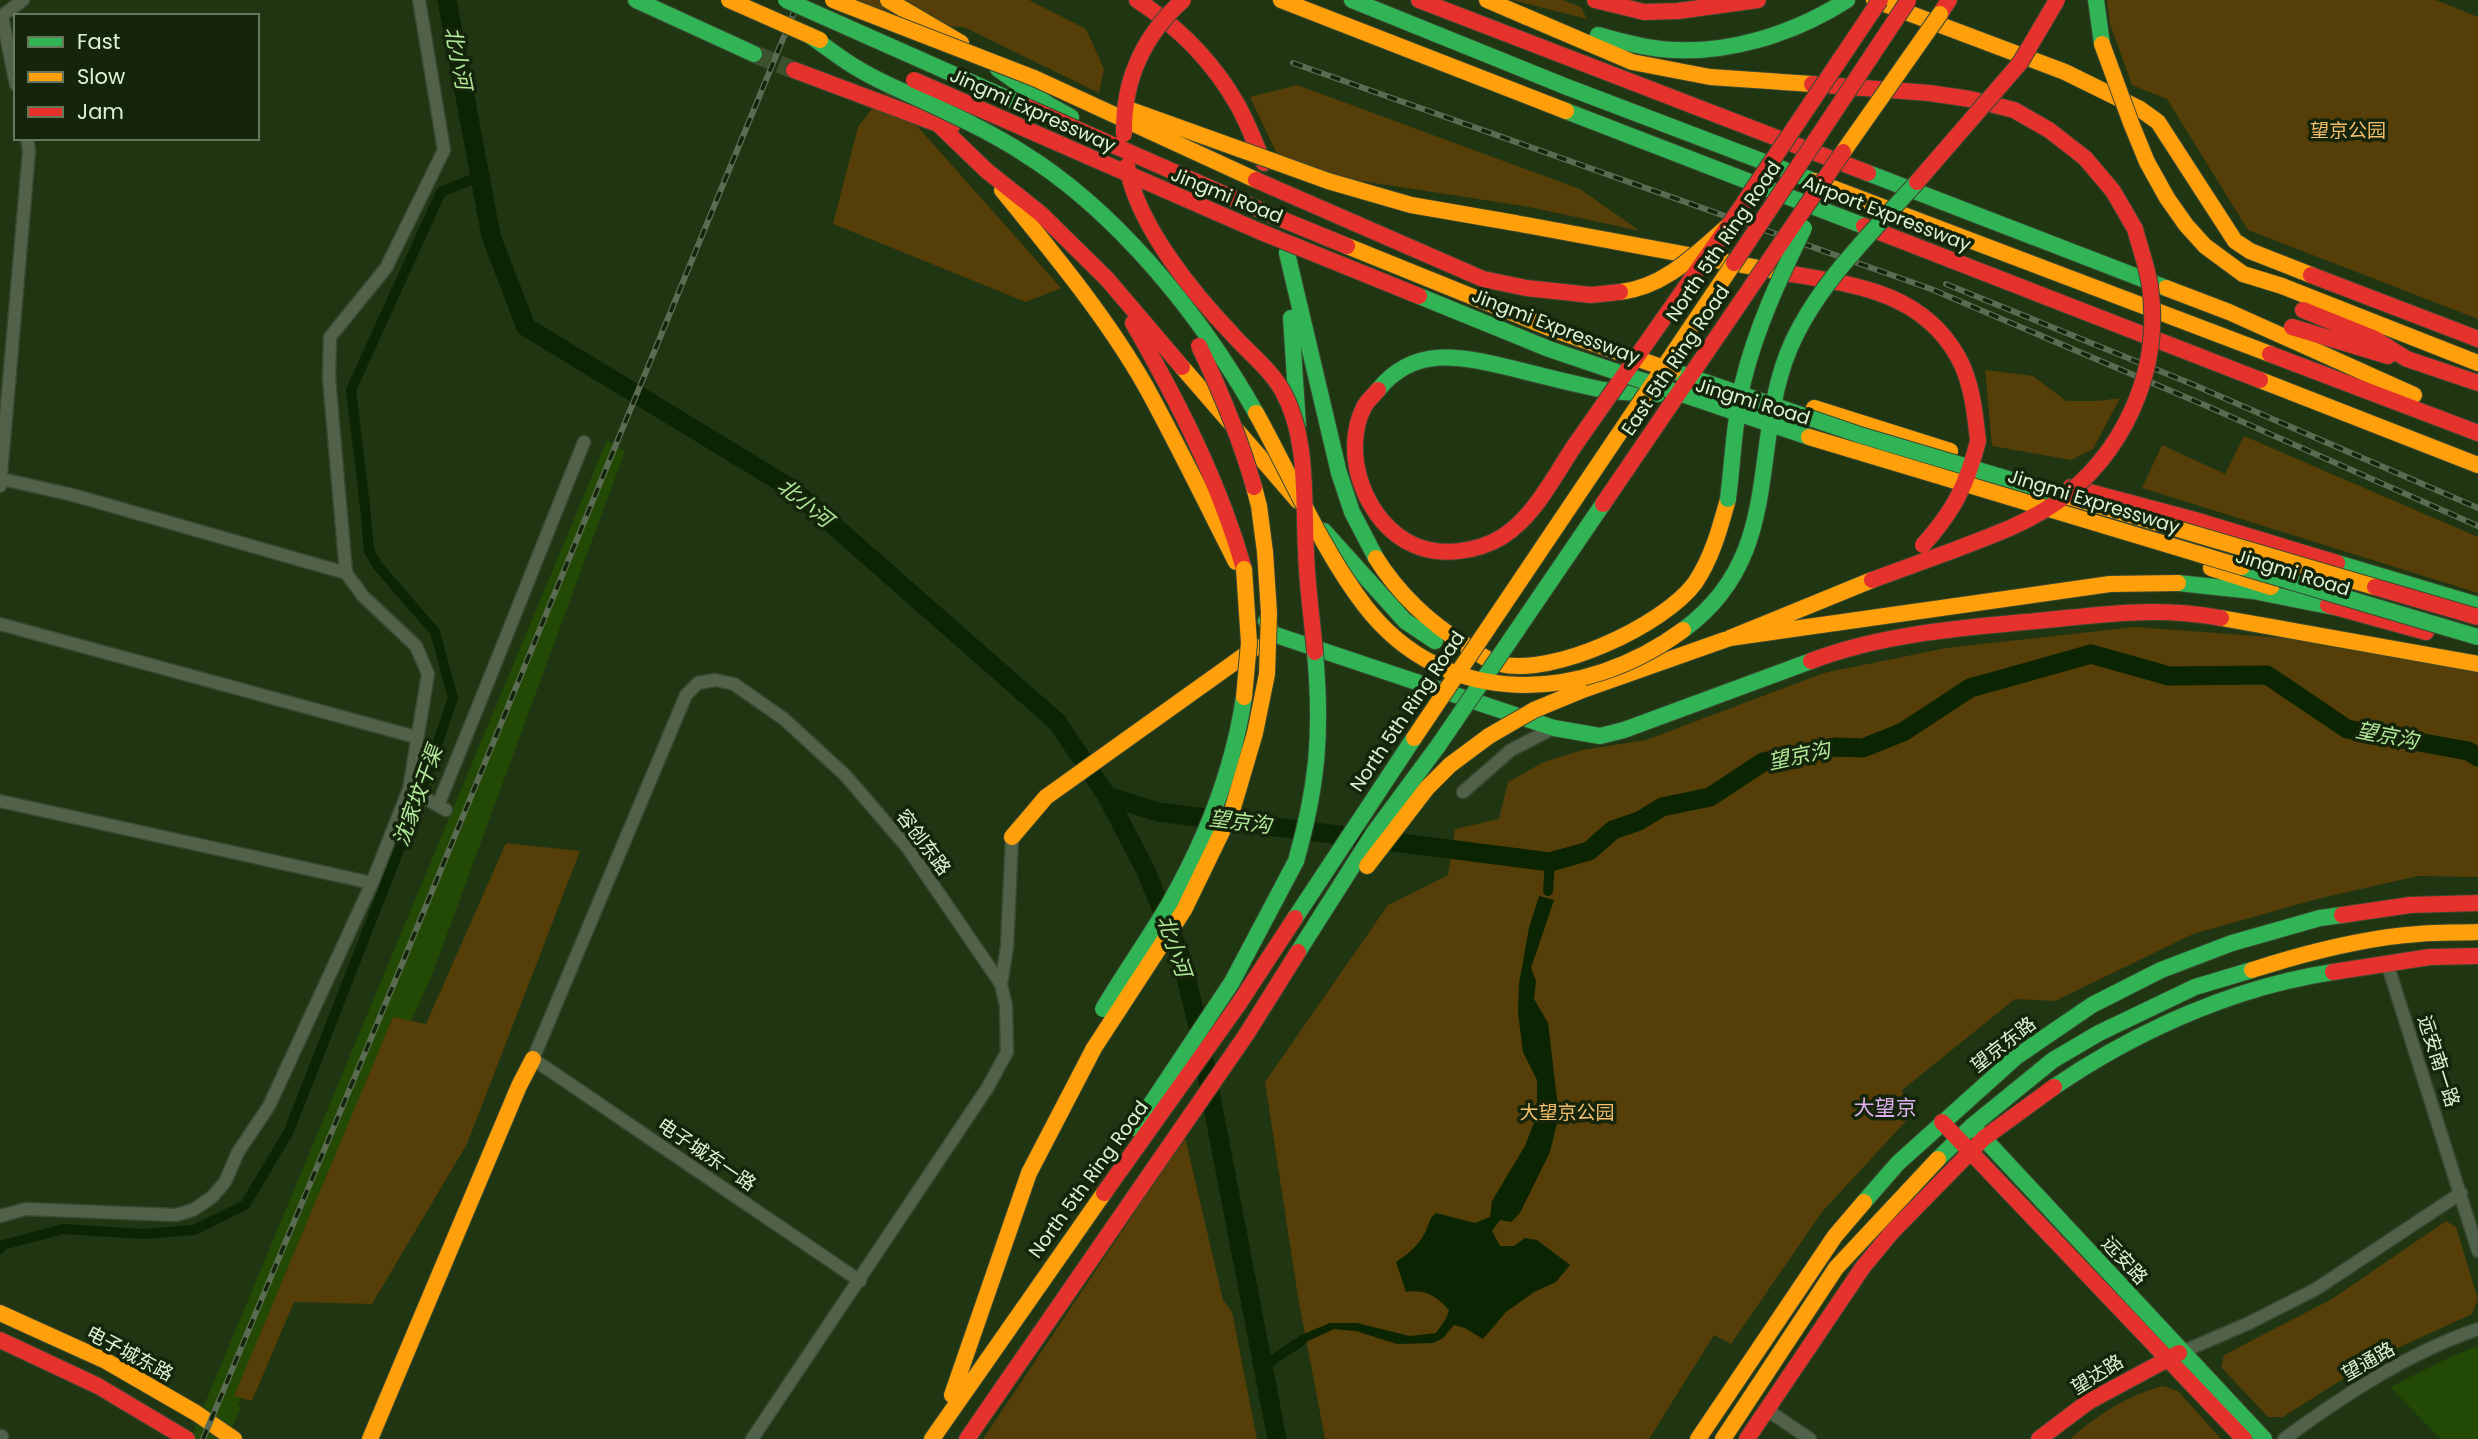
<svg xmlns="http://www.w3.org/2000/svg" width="2478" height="1439" font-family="Poppins,'Noto Sans SC',sans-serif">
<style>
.built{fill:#224a04}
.green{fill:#553e08}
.water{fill:#0b2402}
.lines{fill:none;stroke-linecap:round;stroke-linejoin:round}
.canal{stroke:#0b2402;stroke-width:10}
.river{stroke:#0b2402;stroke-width:19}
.secondary-tunnel{stroke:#3c522f;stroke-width:18;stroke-dasharray:18 9;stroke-linecap:butt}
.street-casing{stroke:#394830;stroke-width:15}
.fast-casing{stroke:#394830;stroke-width:18}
.slow-casing{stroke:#394830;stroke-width:18}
.jam-casing{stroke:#394830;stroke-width:18}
.street{stroke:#52614a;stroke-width:12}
.fast{stroke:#30b455;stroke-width:16}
.slow{stroke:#ff9f0a;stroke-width:16}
.jam{stroke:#e5322d;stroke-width:16}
.rail-casing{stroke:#5c6c53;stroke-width:6}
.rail{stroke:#15250c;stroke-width:3.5;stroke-dasharray:10;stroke-linecap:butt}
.fast-bridge-casing{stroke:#394830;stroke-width:18;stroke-linecap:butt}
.slow-bridge-casing{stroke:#394830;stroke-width:18;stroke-linecap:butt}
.jam-bridge-casing{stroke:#394830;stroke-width:18;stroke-linecap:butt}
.fast-bridge{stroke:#30b455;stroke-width:16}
.slow-bridge{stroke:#ff9f0a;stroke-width:16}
.jam-bridge{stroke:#e5322d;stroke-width:16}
.labels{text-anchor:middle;stroke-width:7;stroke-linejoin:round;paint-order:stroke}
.street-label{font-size:19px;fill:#ddf4d3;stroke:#15250c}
.park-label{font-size:19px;fill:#f6be6b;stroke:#15250c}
.water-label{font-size:21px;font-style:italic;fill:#b2e899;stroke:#15250c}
.neighbourhood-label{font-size:21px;fill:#dcaeee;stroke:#15250c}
</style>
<rect width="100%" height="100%" fill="#203512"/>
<path class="built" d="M607,440l18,11 -193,524 -194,430 3,2 -14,32h-37z
M2478,1346v93h-37l-51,-52 58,-29z"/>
<path class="green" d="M837,0h192l57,29 18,40 -5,24 -135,-66 -65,-3z
M1512,0h51l18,7 6,12z
M2107,0h329l42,17v302l-230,-89 -81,-131 -35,-14 -22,-61z
M1297,85l283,104 60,42 -111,-24 -245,-38 -34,-72z
M886,91l175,197 -35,14 -193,-78 25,-97z
M1985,370l48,6 33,25h32l22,-3 -27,51 -22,11 -79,-14z
M2244,436l234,101v56l-336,-105 20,-43 63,29z
M2135,627l257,19 86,21v210l-60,-1 -101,23 -124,35 -138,67 -40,-2 -114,92 16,18 -95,103 -91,132 -17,-9 -65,104h-324l-27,-142 -33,-215 123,-177 60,-30 7,-46 44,-10 9,-37 36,-20 38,-12 64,-10 178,-67 122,-25z
M506,843l74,8 -113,293 -95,160 -78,-2 -42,99 -18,-5 159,-379 33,7z
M1185,1137l38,163 9,12 25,127h-274z
M2446,1221l10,6 22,72 -6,15 -94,43 -95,60h-15l-47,-50 3,-12 108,-56z
M2163,1386l15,5 43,48h-151c26,-23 59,-45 93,-53z"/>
<path class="water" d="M1539,896l15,4 -23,68 5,13 -2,18 14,24 11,92 -9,37 -30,61 -9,9 -11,-2 -8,11 8,15h14l11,-8 12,2 33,25 -14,17 -22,10 -28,20 -23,27 -18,-11 -11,-3 -11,13 -10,5 -36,1 -41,-13 -22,-2 -32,15 -3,-8 31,-13h27l53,13 26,-3 10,-14 3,-9c-13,-14 -23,-21 -43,-18l-10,-30c13,-8 26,-20 31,-34 3,-8 3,-10 9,-15l39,10 15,-6 2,-16 33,-55 12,-31v-35l-14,-28 -5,-39 1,-29 10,-56z"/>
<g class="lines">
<path class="canal" d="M1548,891l2,-29
M0,1249l3,-4 60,-16 80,5 51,-4 51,-25 44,-74 126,-322 38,-111 -18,-66 -58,-67 -8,-14 -4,-45 -14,-116 90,-198 39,-16
M1262,1367l39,-26"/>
<path class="river" d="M447,0l44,236 35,91 266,162 265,233 50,74 39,75 36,89 15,63
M1107,796l51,16 392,50 39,-11 24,-21 26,-9 23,-14 48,-10 53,-35 72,-15 28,1 40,-16 67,-44 121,-34 78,22 98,-1 80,54 121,22 10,6
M1201,1045l76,394"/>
<path class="secondary-tunnel" d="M754,54l40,16"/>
<g class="street-casing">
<path id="street" d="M16,85l-14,-69 21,-16
M2,479l71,16 273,78
M0,486l29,-335 -2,-13
M0,624l416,113
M409,789l37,21
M1463,792l48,-42 43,-22
M0,801l372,82 37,-94 19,-115 -12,-28 -53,-50 -17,-23 -17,-195 1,-41 56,-69 58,-118 -25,-150
M438,805c50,-121 97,-242 146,-363
M2387,963l91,288
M1001,984l6,-37 5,-110
M0,1216l26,-7 150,6 17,-5 19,-13 13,-15 13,-30 31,-46 103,-223
M2182,1352l67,-29 67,-34 145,-96
M1767,1410l43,29
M0,1437l2,-1
M752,1439l236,-352 19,-35 -1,-46 -5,-22 -94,-137 -62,-72 -61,-56 -50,-35 -19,-4 -17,3 -12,12 -153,364 327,222
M2284,1439c60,-44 124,-86 194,-110"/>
</g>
<g class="fast-casing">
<path id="fast" d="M636,0l118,54
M1352,0l215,87 247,94
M2096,0l6,44
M1598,35c21,6 42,12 63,14 64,7 133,-15 186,-49
M998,69l51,36 22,12
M1566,111l298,115
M1868,173l298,115
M1287,253l52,220 13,39 24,46
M1291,318l7,107
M1378,390c36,-45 83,-34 133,-22 27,7 55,14 83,20 21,5 43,5 64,6
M1324,531l81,90 30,20
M2337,563l141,42
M2178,583l75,8 86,17
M1266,621l7,13 281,94 46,8 24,-6 187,-69
M1295,918l119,-180
M1298,952l75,-118 65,-88
M2054,1087c82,-56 180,-100 279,-115
M1135,1128l97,-146 64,-121
M1978,1132l286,307
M1938,1159l34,-33 81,-66 46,-27 96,-46 57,-17
M1864,1202l34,-39 118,-106 76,-52 69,-35 71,-27 88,-25 22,-3"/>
</g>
<g class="slow-casing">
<path id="slow" d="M888,0l73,43
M1281,0l285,111
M1487,0l145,62 78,15 102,7
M1874,0l191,72 75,37 18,13 77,119 15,10 61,24
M2131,123l16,39 20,36 19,27 19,21 38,28 39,12 196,77
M1814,181l456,173
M1002,190c50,62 103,125 143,195 32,58 61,118 91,177
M1515,223l276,51
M2166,288l63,24 185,83
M1182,367l116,134
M2260,380l218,85
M1814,408l136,43
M1376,558c24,38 53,65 91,88 10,7 21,15 33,18 52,13 163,-38 195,-81 17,-25 25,-55 33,-84
M2211,568l60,19
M2221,618l257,46
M1730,638l380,-54 68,-1
M1580,691l150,-53 142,-58
M1012,837l34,-40 210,-150
M1367,866l60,-78 23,-23 39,-29
M2252,970c53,-17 109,-32 166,-36 20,-2 40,-1 60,-2
M0,1313l106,48 90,52 38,26
M952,1395l77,-222 65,-125
M370,1439l149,-353 14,-27
M932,1439l172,-246
M1698,1439l137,-203 29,-34
M1723,1439l113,-171 102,-109"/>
</g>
<g class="jam-casing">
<path id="jam" d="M1137,0c40,26 76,62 100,104 11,19 18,40 27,59
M1419,0l449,173
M1595,0l49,12 34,-1 80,-11
M1940,14l9,-14
M794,70l144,54 14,2
M1812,84l117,9 41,6 44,11 35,20 36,28 28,33 22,38
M938,124l49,47 54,43 66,65 75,88
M1864,226l396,154
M1791,274c66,11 131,19 167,83 14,25 17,56 20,84
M2311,275l167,64
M2303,310l72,29 32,20 71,24
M1133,323c45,79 86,158 111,246
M2292,327l96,29
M2270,354l208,79
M1378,390c-5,6 -11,11 -14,17 -24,47 2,117 50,138 26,12 63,7 88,-8 33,-21 52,-61 73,-92
M2071,487l124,33 142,43
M1872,580l85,-31
M2328,605l98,27
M1811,661c71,-27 149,-33 225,-40 65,-6 119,-15 185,-3
M2342,915l68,-10 68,-2
M2333,972l97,-15 48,-1
M1942,1122l302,317
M1104,1193l134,-188 57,-87
M0,1340l98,46 89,53
M967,1439l279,-404 52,-83
M1747,1439l116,-172 29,-35 92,-94 70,-51
M2039,1439l49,-37 91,-49"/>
</g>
<use href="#street" class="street"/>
<use href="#fast" class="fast"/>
<use href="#slow" class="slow"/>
<use href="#jam" class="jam"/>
<g class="rail-casing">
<path id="rail" d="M1293,63l638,226 278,118 269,119
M1946,284l241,98 291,126
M203,1439l197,-470 399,-969"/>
</g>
<use href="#rail" class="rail"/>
<g class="fast-bridge-casing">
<path id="fast-bridge" d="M786,0l241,107
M809,35c18,12 34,26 53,36 20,12 41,20 62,30 34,16 68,32 99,52 95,59 179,164 233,260
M1419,296l130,53 260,88
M1673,371l190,65 199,59
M1728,499c5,-39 6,-79 15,-117 13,-54 37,-105 61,-154
M2242,567l236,70
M1683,630c102,-74 66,-182 106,-280 27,-65 82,-116 128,-168
M1438,746l165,-242
M1296,861c22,-77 26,-130 19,-209
M1103,1009c21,-36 45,-69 66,-105 36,-63 64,-134 75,-207"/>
</g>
<g class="slow-bridge-casing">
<path id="slow-bridge" d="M729,0l91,40
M833,0l201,78 222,102
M2102,44l29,79
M1128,109l200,72 83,24 104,18
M1843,152l97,-138
M1347,246l210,85 116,40
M1620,292c45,-5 77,-39 109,-67
M1256,413c36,64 64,134 109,193 81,105 219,97 318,24
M1809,437l433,130
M2062,495l313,92
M1244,697l5,-54 -5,-74
M1489,736l45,-26 46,-19
M1414,738l320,-475
M1094,1048l90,-138 48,-99 23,-78 12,-59 2,-61 -4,-61 -6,-46 -5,-19"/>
</g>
<g class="jam-bridge-casing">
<path id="jam-bridge" d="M914,80l347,152 158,64
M1027,107l242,107 78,32
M1124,134c-1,-53 19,-98 59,-134
M1127,166c10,59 66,127 106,169 16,18 37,34 49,55 27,48 21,109 24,162 1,33 6,67 9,100
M1256,180l227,99 43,9 65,7 29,-3
M1917,182l103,-119 37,-63
M1734,263l174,-262
M1199,346c22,46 41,92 55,141
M1575,445l154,-220 151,-225
M1603,504l240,-352
M1923,545c30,-33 44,-60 55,-104
M1957,549c33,-13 68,-25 97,-45 70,-49 108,-133 96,-218 -3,-20 -10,-38 -15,-57
M2375,587l103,30"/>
</g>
<use href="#fast-bridge" class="fast-bridge"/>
<use href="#slow-bridge" class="slow-bridge"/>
<use href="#jam-bridge" class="jam-bridge"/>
</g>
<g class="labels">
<g class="street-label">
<text transform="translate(1033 110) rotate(24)" y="7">Jingmi Expressway</text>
<text transform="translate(1227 195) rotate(22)" y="7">Jingmi Road</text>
<text transform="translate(1887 213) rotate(21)" y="7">Airport Expressway</text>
<text transform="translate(1723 241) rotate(-56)" y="7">North 5th Ring Road</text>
<text transform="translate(1556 326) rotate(21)" y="7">Jingmi Expressway</text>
<text transform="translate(1675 360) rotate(-56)" y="7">East 5th Ring Road</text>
<text transform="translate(1753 401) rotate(17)" y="7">Jingmi Road</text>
<text transform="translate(2094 501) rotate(17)" y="7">Jingmi Expressway</text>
<text transform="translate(2293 572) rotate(17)" y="7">Jingmi Road</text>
<text transform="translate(1407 711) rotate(-56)" y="7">North 5th Ring Road</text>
<text transform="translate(924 842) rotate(53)" y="7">容创东路</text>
<text transform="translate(2003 1044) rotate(-38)" y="7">望京东路</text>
<text transform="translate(2439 1061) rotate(72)" y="7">远安南一路</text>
<text transform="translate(707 1154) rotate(34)" y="7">电子城东一路</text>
<text transform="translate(1088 1179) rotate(-54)" y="7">North 5th Ring Road</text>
<text transform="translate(2125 1260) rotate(47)" y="7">远安路</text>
<text transform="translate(130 1353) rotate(28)" y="7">电子城东路</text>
<text transform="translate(2368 1361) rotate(-30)" y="7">望通路</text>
<text transform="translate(2097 1374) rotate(-32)" y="7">望达路</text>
</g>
<g class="park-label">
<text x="2348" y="137">望京公园</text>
<text x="1567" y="1119">大望京公园</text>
</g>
<g class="water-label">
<text transform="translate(458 58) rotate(79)" y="7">北小河</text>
<text transform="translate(805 503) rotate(39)" y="7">北小河</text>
<text transform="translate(2387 736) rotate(11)" y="7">望京沟</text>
<text transform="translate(1799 756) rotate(-12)" y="7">望京沟</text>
<text transform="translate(418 796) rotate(-70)" y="7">沈家坟干渠</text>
<text transform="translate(1240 822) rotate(7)" y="7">望京沟</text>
<text transform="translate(1174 946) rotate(71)" y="7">北小河</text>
</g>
<g class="neighbourhood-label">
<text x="1885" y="1115">大望京</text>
</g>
</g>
<rect x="14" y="14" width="245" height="126" fill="#15250c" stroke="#65785c" stroke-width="2"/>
<rect x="28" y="37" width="35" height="10" fill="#30b455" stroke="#65785c" stroke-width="2"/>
<text x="77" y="49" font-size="21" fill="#ddf4d3">Fast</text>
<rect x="28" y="72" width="35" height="10" fill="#ff9f0a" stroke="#65785c" stroke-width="2"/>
<text x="77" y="84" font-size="21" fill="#ddf4d3">Slow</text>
<rect x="28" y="107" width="35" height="10" fill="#e5322d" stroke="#65785c" stroke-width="2"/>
<text x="77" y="119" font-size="21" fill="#ddf4d3">Jam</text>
</svg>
